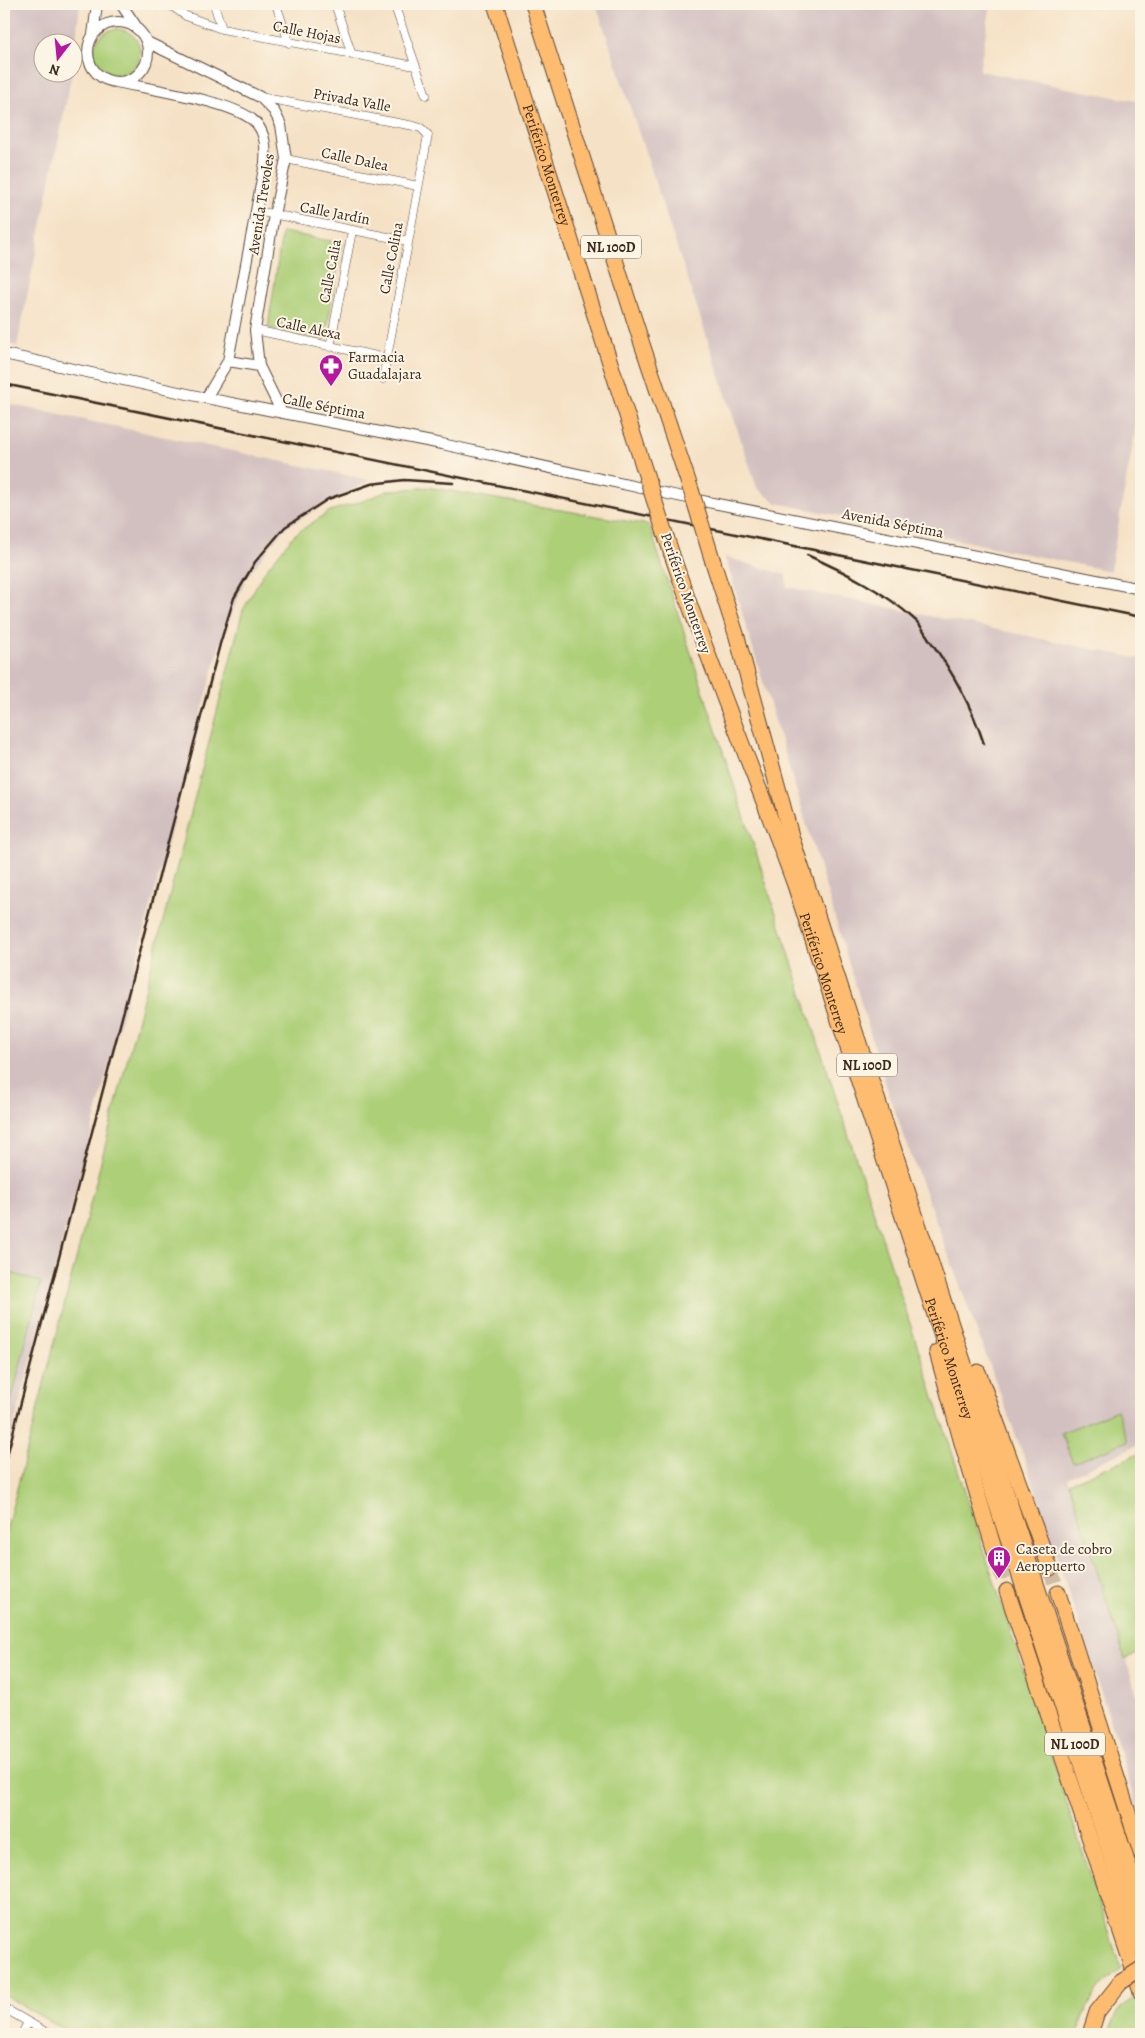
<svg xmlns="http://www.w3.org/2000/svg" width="1145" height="2038" font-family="Alegreya,serif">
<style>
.industrial{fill:#d2bfc0}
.green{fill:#adcf78;stroke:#747c4b}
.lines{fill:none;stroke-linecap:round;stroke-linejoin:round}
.motorway-tunnel{stroke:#d0bca4;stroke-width:15;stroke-dasharray:15 8;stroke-linecap:butt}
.minor-casing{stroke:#574537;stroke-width:9}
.tertiary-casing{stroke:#574537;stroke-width:12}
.motorway-casing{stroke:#574537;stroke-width:17}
.minor{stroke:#fff;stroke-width:8}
.tertiary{stroke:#fff;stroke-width:10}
.motorway{stroke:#febc70;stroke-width:15}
.rail{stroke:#3b2a1e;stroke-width:2.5}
.motorway-bridge-casing{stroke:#574537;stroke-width:17;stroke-linecap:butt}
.motorway-bridge{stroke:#febc70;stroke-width:15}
.labels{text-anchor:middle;stroke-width:4;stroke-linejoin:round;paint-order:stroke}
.shield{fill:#fcf5e5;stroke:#75675a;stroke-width:1}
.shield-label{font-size:14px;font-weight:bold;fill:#3b2a1e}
.street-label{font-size:15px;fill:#3b2a1e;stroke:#fcf5e5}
.poi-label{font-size:15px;fill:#3b2a1e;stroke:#fcf5e5;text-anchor:start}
</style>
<rect width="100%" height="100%" fill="#fcf5e5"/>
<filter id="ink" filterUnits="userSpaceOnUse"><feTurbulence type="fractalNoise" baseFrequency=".02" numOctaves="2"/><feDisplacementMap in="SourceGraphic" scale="10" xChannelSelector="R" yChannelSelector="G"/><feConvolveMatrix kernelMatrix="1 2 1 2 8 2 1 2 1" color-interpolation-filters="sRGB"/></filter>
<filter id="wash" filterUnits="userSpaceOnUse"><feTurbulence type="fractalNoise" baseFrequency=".0096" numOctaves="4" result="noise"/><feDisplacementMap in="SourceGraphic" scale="20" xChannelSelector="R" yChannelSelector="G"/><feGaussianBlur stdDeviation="1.12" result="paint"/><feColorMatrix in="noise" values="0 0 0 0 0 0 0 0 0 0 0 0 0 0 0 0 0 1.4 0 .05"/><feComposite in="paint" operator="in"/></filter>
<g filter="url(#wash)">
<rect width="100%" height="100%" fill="#f5e1c5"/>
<path class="industrial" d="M4,4h76l-7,61 -1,-23h-30v30l30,1 -55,273 -13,-2z
M596,4h395l-12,67 162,31v34l-3,19 3,1v242l-31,173 -333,-68 -20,-15z
M4,403l366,77 -85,47 -39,51 -26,66 -216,819z
M725,557l61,18 1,12 354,72v784l-74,35 74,229v115l-26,-87 -88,-270 -136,-364z"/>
<path class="green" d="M94 52a23 23 0 1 1 46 0a23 23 0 1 1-46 0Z
M282,232l60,11 -17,97 -57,-12z
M427,487l222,38 472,1444 -23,20 -15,27 -6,18h-1006l-67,-39v-456l239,-929 21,-38 30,-37 36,-24 33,-10 24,-10z
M4,1271l37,11 -37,148z
M1117,1410l11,31 -55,22 -12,-30z
M1141,1453v198l-16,8 -56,-176z
M1136,1996l5,15v23h-34l14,-27z"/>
</g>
<g filter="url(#ink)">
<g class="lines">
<path class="motorway-tunnel" d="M999,1565l8,26
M1050,1568l8,25"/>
<g class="minor-casing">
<path id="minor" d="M169,4l17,12 36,13 193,37
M214,4l8,25
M276,4l13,39
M335,4l17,51
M394,4l32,91
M260,97l154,29 7,2 7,7 -45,244
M286,159l132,27
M257,211l151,30
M255,330l131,28
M330,347l22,-116
M4,2008l45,26
M22,2034l6,-12"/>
</g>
<g class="tertiary-casing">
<path id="tertiary" d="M121,4l15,22
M88 52a30 30 0 1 1 60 0a30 30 0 1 1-60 0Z
M93,35l4,-31
M147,42l113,55 14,14 7,14 5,34 -12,56 -19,115 4,36 23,47
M116,82c32,7 120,19 140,41 10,11 10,26 9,40l-37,198 -22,37
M4,354l202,44 236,46 231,51 468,94
M228,361l31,5"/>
</g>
<g class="motorway-casing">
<g id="motorway">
<path id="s1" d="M495,4l153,477"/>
<path d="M533,4l110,343 48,143"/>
<path id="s2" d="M672,555c38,111 83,220 123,330l346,1063"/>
<path d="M713,562l24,75 54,199 350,1068"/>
<path d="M937,1352l25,91 37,122"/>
<path d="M978,1372l72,196"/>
<path d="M1007,1591l134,401"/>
<path d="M1058,1593l83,260"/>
<path d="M1090,2034l7,-22 24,-30"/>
</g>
</g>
<use href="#minor" class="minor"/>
<use href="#tertiary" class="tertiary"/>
<use href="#motorway" class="motorway"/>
<path class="rail" d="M4,384l1137,233
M807,555c38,17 77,36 108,65 6,5 10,13 14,19 23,32 43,68 55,105
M4,1467l216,-823 14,-46 21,-36 30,-35 43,-28 43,-15 33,-4 49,3"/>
<g class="motorway-bridge-casing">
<path id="motorway-bridge" d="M648,481l24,74
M691,490l22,72
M1121,1982l20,-13"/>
</g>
<use href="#motorway-bridge" class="motorway-bridge"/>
</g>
</g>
<defs>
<g id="pharmacy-pin" transform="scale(1.25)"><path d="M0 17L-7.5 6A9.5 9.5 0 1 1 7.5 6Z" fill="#b5179e" stroke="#fcf5e5"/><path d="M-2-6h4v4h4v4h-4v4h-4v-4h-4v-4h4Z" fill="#fff"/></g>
<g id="building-pin" transform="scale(1.25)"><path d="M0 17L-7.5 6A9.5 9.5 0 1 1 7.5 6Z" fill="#b5179e" stroke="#fcf5e5"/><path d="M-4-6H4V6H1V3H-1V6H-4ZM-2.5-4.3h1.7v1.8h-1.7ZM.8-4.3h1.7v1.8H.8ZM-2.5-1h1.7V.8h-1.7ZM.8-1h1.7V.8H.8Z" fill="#fff"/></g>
</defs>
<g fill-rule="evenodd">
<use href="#pharmacy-pin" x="331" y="366"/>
<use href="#building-pin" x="999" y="1558"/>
</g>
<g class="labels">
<g class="shield">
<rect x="581" y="235.5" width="60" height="23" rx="4"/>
<rect x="837" y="1053.5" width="60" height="23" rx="4"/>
<rect x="1045" y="1732.5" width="60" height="23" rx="4"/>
</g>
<g class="shield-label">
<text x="611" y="252">NL 100D</text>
<text x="867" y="1070">NL 100D</text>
<text x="1075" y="1749">NL 100D</text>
</g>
<g class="street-label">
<text transform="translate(307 32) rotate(11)" y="5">Calle Hojas</text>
<text transform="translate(352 100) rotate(10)" y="5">Privada Valle</text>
<text transform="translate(355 159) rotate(12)" y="5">Calle Dalea</text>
<text dy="5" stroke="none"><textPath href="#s1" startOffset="169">Periférico Monterrey</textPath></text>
<text transform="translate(261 204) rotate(-81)" y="5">Avenida Trevoles</text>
<text transform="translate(335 213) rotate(11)" y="5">Calle Jardín</text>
<text transform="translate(391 258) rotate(-79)" y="5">Calle Colina</text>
<text transform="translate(330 271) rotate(-79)" y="5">Calle Calia</text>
<text transform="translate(309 328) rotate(12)" y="5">Calle Alexa</text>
<text transform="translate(324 406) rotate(11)" y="5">Calle Séptima</text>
<text transform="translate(893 523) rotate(11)" y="5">Avenida Séptima</text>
<text transform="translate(686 593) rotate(71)" y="5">Periférico Monterrey</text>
<text dy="5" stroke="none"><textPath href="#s2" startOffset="445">Periférico Monterrey</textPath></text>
<text dy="5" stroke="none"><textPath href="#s2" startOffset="850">Periférico Monterrey</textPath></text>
</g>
<g class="poi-label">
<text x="348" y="362">Farmacia<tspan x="348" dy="17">Guadalajara</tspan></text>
<text x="1016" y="1554">Caseta de cobro<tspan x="1016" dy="17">Aeropuerto</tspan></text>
</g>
</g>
<rect width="1145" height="2038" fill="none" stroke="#fcf5e5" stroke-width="20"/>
<g transform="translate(58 58) rotate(196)"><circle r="24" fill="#fcf5e5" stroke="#afa495"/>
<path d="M0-4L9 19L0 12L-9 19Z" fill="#b5179e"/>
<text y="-8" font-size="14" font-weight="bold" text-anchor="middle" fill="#3b2a1e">N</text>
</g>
</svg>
